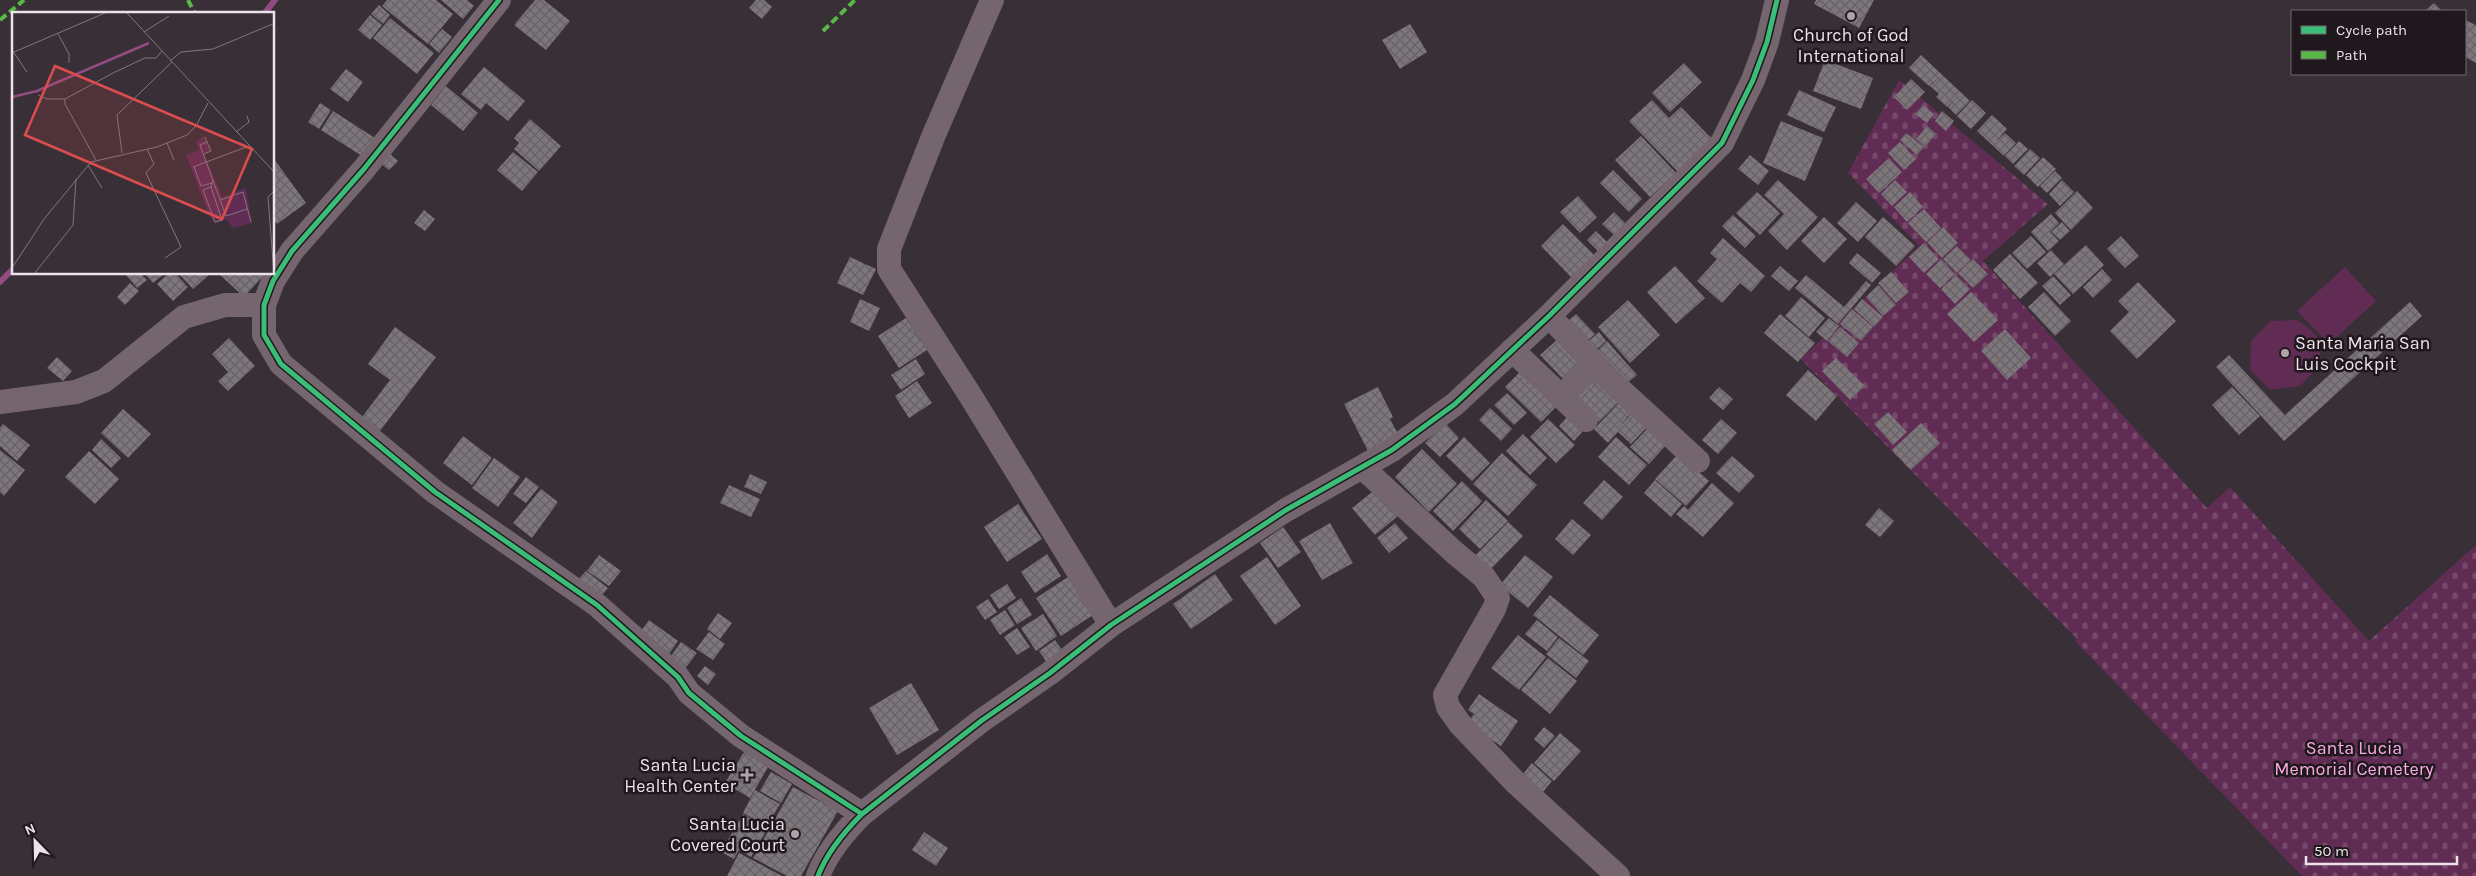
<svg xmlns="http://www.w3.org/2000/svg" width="2476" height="876" font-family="Karla,sans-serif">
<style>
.grass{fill:#602c53}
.cemetery{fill:url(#cemetery-stones)}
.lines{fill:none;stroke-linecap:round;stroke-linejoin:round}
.stream{stroke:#924c7f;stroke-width:6}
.building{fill:url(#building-cross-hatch)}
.minor{stroke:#74656f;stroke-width:24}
.quiet{stroke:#58b947;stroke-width:4;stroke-dasharray:8 4;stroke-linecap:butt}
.cycleway-casing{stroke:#1f181c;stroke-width:8}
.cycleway{stroke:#3abd76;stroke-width:5}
.poi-dot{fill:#aea4aa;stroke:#1f181c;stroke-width:2}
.labels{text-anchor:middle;stroke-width:5;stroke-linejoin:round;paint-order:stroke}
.poi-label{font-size:18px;fill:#ede2e9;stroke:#1f181c;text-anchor:end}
.park-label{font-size:18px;fill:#fca9e4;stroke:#1f181c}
.inset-river{fill:none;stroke:#924c7f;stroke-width:2.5}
.inset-road{fill:none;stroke:#80777e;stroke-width:1}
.view{fill:#db4d4f;fill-opacity:0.15;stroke:#db4d4f;stroke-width:2.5}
.inset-edge{fill:none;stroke:#ede2e9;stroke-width:2.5}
</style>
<defs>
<pattern id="cemetery-stones" width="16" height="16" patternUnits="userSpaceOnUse" patternTransform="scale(1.25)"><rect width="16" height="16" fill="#602c53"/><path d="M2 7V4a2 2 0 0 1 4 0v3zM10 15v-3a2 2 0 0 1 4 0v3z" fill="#774a6c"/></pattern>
<pattern id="building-cross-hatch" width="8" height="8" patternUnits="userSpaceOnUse" patternTransform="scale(1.25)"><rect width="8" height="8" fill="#7d767b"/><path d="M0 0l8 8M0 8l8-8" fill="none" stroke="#676266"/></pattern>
</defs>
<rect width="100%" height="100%" fill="#383036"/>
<path class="grass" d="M2345,267l31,34 -47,43 -32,-33z
M2297,320c25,17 23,17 23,45l-20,21 -30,4 -20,-20 1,-29 19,-20z"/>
<path class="cemetery" d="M1899,80l149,124 -65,57 224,247 23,-21 139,154 107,-96v331h-174l-227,-235 2,-2 -276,-280 118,-113 -71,-73z"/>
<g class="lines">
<path class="stream" d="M264,14l11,-14
M0,282l14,-14"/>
</g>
<path class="building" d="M387,0h49l17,14 -25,30 -46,-38z
M441,0h26l7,6 -11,13z
M535,0h9l26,21 -24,29 -32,-25z
M756,0h8l8,7 -10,12 -13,-11z
M1816,0h58l-15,28 -45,-24z
M2434,3l8,8h-17z
M379,5l11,10 -7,9 -12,-10z
M370,15l12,10 -12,15 -12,-10z
M390,18l44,35 -17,21 -44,-36z
M2465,20l11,5v38l-11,-6z
M1410,24l17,28 -27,17 -18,-29z
M442,29l10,8 -13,16 -10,-9z
M1921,55l49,46 -14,14 -8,-8 10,-11 -11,11 -11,-10 3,-3 -9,-8 9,-9 -10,9 -20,-18z
M1825,60l48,18 -12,31 -48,-18z
M1684,63l18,19 -32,30 -18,-19z
M484,67l41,34 -17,20 -22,-18 -5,7 -20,-16z
M346,69l17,13 -15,20 -18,-13z
M1911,79l14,13 -18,18 -13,-13z
M446,86l32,27 -15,18 -32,-26z
M1799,90l37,17 -12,25 -37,-17z
M1652,100l17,18 12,-11 32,33 -34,33 -50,-52z
M1972,100l14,13 -15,16 -14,-13z
M320,103l11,7 -12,19 -11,-7z
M1923,105l11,9 -7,9 -12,-9z
M333,111l42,27 -13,18 -41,-26z
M1942,111l12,10 -8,10 -11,-10z
M1992,115l15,14 -11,12 9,-8 11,10 -12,13 -27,-25z
M530,119l31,27 -22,25 -25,-22 5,-6 -5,-5z
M1781,121l42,17 -18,43 -42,-18z
M1927,126l9,8 -11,13 -9,-8z
M1906,133l18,14 -7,8 -17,-15z
M1641,136l35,37 -26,24 -35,-37z
M2019,141l9,8 -15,15 -8,-8z
M1900,142l16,17 -12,11 -16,-17z
M2030,149l10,9 -16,17 -10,-9z
M388,152l10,9 -9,9 -10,-8z
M513,152l25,20 -16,19 -25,-21z
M1750,155l19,16 -11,14 -20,-16z
M2043,157l13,12 -18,18 -12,-12z
M1889,158l13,14 -23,21 -13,-14z
M274,159l32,44 -29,21 -3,-4z
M1613,170l29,29 -13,13 -29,-29z
M2055,171l7,7 -15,15 -7,-7z
M1778,180l40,37 -31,33 -19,-19 16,-17 -20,-19z
M1895,180l12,12 -15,14 -11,-12z
M2062,180l12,12 -14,14 -11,-12z
M2077,191l16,17 -22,22 -16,-17z
M1757,192l23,21 -20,22 -24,-22z
M1910,192l13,15 -16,15 -13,-15z
M1578,196l19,21 -17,16 -20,-21z
M1856,202l21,19 -19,21 -21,-19z
M1924,209l17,19 -15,14 -18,-19z
M424,210l11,9 -10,12 -11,-8z
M1614,212l11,11 -11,12 -12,-11z
M2051,214l8,9 -9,9 9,9 -11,10 -17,-19z
M1733,215l23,21 -11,12 -23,-22z
M1824,217l23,22 -23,24 -23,-22z
M1883,217l32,29 -19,20 -31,-29z
M2062,222l8,9 -10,9 -9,-8z
M1563,224l31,31 -23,22 -30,-31z
M1943,227l15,16 -16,15 -15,-16z
M1596,231l11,11 -9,9 -11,-11z
M2031,236l15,16 -19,17 -15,-16z
M2121,236l18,20 -14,12 -18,-19z
M1723,238l42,38 -14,16 -11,-9 -18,20 -25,-22 20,-22 -7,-6z
M1924,243l15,16 -15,14 -15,-16z
M2086,245l18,20 -31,29 -19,-20z
M1957,246l14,14 -14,13 -14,-14z
M2051,250l13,14 -14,13 -13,-14z
M1857,253l24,20 -9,10 -23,-20z
M2010,254l28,29 -18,16 -27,-29z
M850,257l26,12 -13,26 -26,-12z
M1941,259l14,15 -15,14 -14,-14z
M1973,259l15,15 -15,14 -15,-15z
M1675,266l30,32 -29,26 -29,-32z
M1780,266l18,15 -9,10 -18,-15z
M2102,269l10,11 -19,18 -10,-11z
M1891,272l18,20 -13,11 -18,-20z
M127,274h14l6,6 -10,8 -11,-13z
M145,274h19l-11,9z
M168,274h8l12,13 -15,14 -16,-17z
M179,274h31l-17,15z
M219,274h44l1,1 -20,22z
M1806,275l38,32 22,-26 5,4 -33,39 -43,-36z
M1956,275l14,14 -15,15 -14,-15z
M2053,276l18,19 -11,10 -18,-19z
M2138,282l38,39 -39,38 -27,-28 19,-19 -11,-11z
M130,283l9,8 -14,14 -8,-8z
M1878,285l18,20 -13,11 -17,-19z
M1971,292l27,28 -24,22 -27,-28z
M2044,292l27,29 -16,15 -27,-29z
M1801,297l24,21 -16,19 -24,-21z
M860,299l20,9 -11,23 -19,-9z
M1862,299l21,18 -9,10 -20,-18z
M1628,300l32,35 -30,28 -32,-36z
M2410,302l12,14 -138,125 -68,-74 13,-12 56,60z
M1852,309l21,18 -12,14 -21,-17z
M1576,314l19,20 -12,11 -19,-21z
M1780,314l35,29 -17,19 -34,-29z
M906,318l21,32 -28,18 -21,-32z
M1829,318l10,8 -12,15 -11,-9z
M395,327l41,30 -56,74 -18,-14 28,-37 -22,-16z
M1840,327l19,16 -12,14 -19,-16z
M2005,329l26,29 -24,22 -26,-29z
M1599,332l7,9 -11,10 -8,-9z
M1560,337l24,25 -19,19 -25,-26z
M229,338l26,28 -27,25 -10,-10 10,-9 -16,-18z
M1607,341l30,34 -11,9 -29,-33z
M57,357l15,14 -9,10 -16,-13z
M1836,358l29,28 -15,14 -28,-29z
M916,359l9,15 -24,16 -10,-15z
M1524,368l36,35 -19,19 -36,-35z
M1808,370l29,26 -21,25 -30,-26z
M1595,379l24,23 -20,20 -24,-23z
M917,381l15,22 -23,15 -14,-22z
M1378,387l15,30 -3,2 9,17 -31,15 -24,-47z
M1719,387l14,12 -10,11 -14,-12z
M2232,387l28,29 -21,19 -27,-30z
M1507,393l20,20 -13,12 -20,-20z
M1620,402l11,11 -15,17 17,-18 15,14 -17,18 -13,-12 -10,11 -14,-14z
M1490,408l22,21 -11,12 -22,-21z
M123,409l28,25 -23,24 -27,-25z
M1888,412l19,20 -14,13 -19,-21z
M1569,415l15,15 -10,11 -15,-15z
M1548,419l27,26 -19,18 -26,-26z
M1721,419l16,14 -19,21 -16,-14z
M1445,423l14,15 -19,19 -15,-14z
M1921,423l19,20 -29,27 -19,-20z
M3,424l27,21 -13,16 -17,-15v-18z
M1648,428l19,16 -18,20 -19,-17z
M1523,434l24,24 -17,17 -24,-24z
M463,436l29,22 -20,27 -29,-22z
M1464,437l26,26 -18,18 -26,-25z
M1616,437l31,28 -18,20 -31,-28z
M101,439l20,19 -10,10 -19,-18z
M1422,449l35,35 -28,28 -34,-35z
M0,450l25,20 -21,26 -4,-4z
M89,451l30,28 -24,25 -30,-27z
M1502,453l35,32 -29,31 -35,-32z
M1678,454l31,27 -23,25 -31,-27z
M1732,456l23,20 -16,17 -23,-20z
M494,458l26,19 -22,30 -26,-19z
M750,474l17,8 -6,12 -17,-7z
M526,477l13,10 -13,16 -13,-9z
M1604,480l19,17 -21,23 -19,-17z
M1655,480l27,24 -11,13 -27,-24z
M1462,481l20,20 -29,30 -20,-20z
M1712,483l22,20 -31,34 -27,-23 8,-8 4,4z
M729,485l31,14 -9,18 -31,-14z
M541,489l17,13 -26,36 -19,-15z
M1376,489l22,27 -23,19 -23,-27z
M1486,500l22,21 -28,28 -21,-20z
M1018,504l24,35 -35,23 -23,-35z
M1879,508l15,13 -14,16 -15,-12z
M1572,519l19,16 -18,20 -18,-16z
M1508,522l15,14 -35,36 -15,-14z
M1330,523l23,40 -31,17 -23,-39z
M1395,523l13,15 -19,15 -12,-15z
M1283,527l18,25 -23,16 -18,-25z
M1047,554l14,22 -26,17 -14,-21z
M599,555l22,16 -12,15 -22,-15z
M1525,555l28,22 -25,31 -28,-23z
M1267,557l34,49 -26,19 -35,-49z
M586,571l22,17 -7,8 -22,-17z
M1215,574l18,26 -42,29 -18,-25z
M1068,577l25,38 -32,21 -25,-38z
M1007,584l9,14 -17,11 -9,-14z
M1550,595l49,40 -16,20 -50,-40z
M1021,598l11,17 -15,9 -10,-16z
M988,599l9,13 -12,8 -9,-13z
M1005,610l10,15 -15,10 -10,-15z
M718,613l14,10 -12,16 -13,-10z
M1043,614l14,22 -21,15 -15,-23z
M649,620l29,21 -11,16 -29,-22z
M1537,620l21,17 -11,14 -22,-17z
M1017,628l13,19 -13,8 -13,-18z
M709,632l16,12 -12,16 -17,-11z
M1518,635l28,22 -27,33 -28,-22z
M1559,638l30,23 -13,17 -30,-24z
M1055,640l9,13 -16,11 -9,-13z
M681,642l16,11 -14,18 -15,-11z
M1548,658l29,23 -27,33 -29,-24z
M705,666l11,8 -8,11 -11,-9z
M911,683l28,47 -42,25 -28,-47z
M1479,694l39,27 -17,25 -34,-23 7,-9 -6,-4z
M1544,727l11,9 -11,12 -10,-9z
M1560,733l21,18 -27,30 -20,-18z
M744,752l24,15 -18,31 -25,-15z
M1532,763l20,18 -14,17 -20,-18z
M771,772l21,12 -11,19 -21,-12z
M793,787l45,24 -37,65h-14l-34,-18z
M755,790l25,14 -13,22 -24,-13z
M743,814l25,14 -17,29 -12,-7 -5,9 -13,-7z
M924,832l24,16 -12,18 -24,-16z
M739,853l43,23h-55z"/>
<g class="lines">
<path class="minor" d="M499,0l-135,169 -72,82 -19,30 -9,24v30l17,29 154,128 162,113 81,72 11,16 52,43 121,78
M992,0l-59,137 -44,112v20l81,126 141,230
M1549,316l64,67 85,78
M1512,350l74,70
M1562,396l33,-32
M0,402l76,-10 28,-11 80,-64 41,-12h39
M1363,468l92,85 29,24 14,21 -4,11 -49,86 3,12 12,17 56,59 102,93
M818,876c9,-24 26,-44 44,-62l119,-93 69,-48 61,-48 175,-115 106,-60 63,-46 94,-88 173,-173 31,-63 14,-38 10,-42"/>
<path class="quiet" d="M188,0l7,14
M0,20l24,-20
M823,31l32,-31"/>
<g class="cycleway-casing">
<path id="cycleway" d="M499,0l-135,169 -72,82 -19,30 -9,24v30l17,29 154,128 162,113 81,72 11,16 52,43 121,78
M818,876c9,-24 26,-44 44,-62l119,-93 69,-48 61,-48 175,-115 106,-60 63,-46 94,-88 173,-173 31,-63 14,-38 10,-42"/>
</g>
<use href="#cycleway" class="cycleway"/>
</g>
<g class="poi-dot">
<circle cx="1851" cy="16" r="5"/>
<circle cx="2285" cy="353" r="5"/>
<path d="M744.5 767.5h5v5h5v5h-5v5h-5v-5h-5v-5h5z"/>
<circle cx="795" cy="834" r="5"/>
</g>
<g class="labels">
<g class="poi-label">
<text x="1851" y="41" text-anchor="middle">Church of God<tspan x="1851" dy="21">International</tspan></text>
<text x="2295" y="349" text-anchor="start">Santa Maria San<tspan x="2295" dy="21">Luis Cockpit</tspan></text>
<text x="736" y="771">Santa Lucia<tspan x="736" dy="21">Health Center</tspan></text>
<text x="785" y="830">Santa Lucia<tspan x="785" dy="21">Covered Court</tspan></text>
</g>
<g class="park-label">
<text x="2354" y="754">Santa Lucia<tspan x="2354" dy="21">Memorial Cemetery</tspan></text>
</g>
</g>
<g transform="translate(12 12)">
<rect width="262" height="262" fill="#383036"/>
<path d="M191,124l8,15 -7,2 18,44 24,-9 6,35 -19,5 -7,-9 -11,5 -6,-9 -23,-60 13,-5 -3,-8z" fill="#602c53"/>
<path class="inset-river" d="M0,85l25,-6 112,-48"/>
<path class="inset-road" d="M115,1l148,160M132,20l25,-16M46,22l11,20v9M0,38l15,22M2,40l91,-39M158,49l11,-9 32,-3 62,-26M26,83l9,4h18M224,120l13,-10 -2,-6M195,130l-7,3 26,71 21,-7M155,131l7,17M135,137l7,15 -8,9 35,74 -16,11M110,141l-5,-38 55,-53M192,142l7,-3 -6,-14M84,148l-31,-56v-5l48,-26 32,-15h11l6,-7M76,153l14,23M181,155l56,-21M182,155l7,19 11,-3M199,175l-8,3 12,32 7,-2 -11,-33 2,-7M208,188l23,-8 8,30M0,256l32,-49 47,-57 66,-15 30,-12 9,-9 12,-23M22,262l39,-49 3,-46M262,262l-6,-77 7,-7"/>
<path class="view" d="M43,54l197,83 -30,70 -197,-84z"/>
<rect width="262" height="262" class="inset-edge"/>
</g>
<rect x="2291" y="10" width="175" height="65" fill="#1f181c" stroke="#71696e"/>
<rect x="2301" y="26" width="25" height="8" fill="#3abd76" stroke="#71696e"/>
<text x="2336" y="35" font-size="15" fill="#ede2e9">Cycle path</text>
<rect x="2301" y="51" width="25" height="8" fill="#58b947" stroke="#71696e"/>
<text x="2336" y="60" font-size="15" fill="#ede2e9">Path</text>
<g transform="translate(35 841) rotate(337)" stroke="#1f181c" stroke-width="4" paint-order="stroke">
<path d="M0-4L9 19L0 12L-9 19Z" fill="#ede2e9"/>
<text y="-8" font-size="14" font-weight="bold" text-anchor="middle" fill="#ede2e9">N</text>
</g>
<path d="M2306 856v8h151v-8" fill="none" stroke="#ede2e9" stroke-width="2.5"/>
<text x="2314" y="856" font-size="15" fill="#ede2e9" stroke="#1f181c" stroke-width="4" paint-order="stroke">50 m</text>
</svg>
